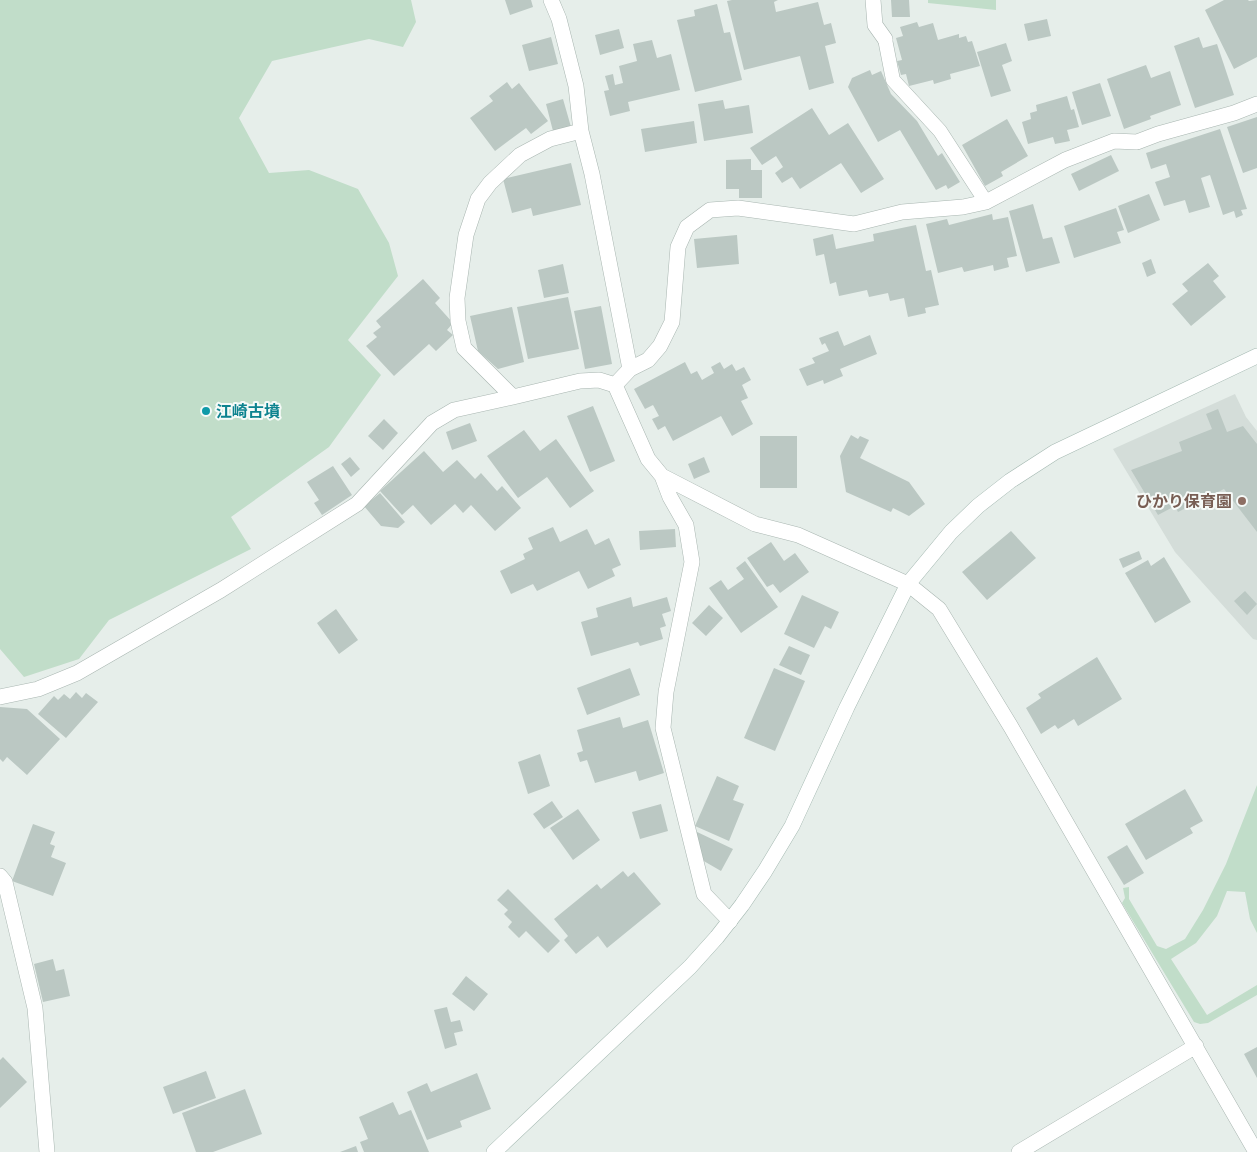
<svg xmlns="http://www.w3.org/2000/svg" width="1257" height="1152" font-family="Poppins,'Noto Sans JP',sans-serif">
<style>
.built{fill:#d4ddd9}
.green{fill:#c1ddc9}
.building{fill:#bbc8c3}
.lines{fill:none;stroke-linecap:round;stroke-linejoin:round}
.lane-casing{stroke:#a9b6b1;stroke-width:15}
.street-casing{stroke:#a9b6b1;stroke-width:16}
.secondary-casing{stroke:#a5b9b2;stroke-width:16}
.lane{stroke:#fff;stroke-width:14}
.street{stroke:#fff;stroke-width:15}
.secondary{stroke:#fff;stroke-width:15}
.culture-dot{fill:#0f9aa8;stroke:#f6faf8;stroke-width:2}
.education-dot{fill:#8d6e63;stroke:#f6faf8;stroke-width:2}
.labels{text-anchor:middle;stroke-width:4;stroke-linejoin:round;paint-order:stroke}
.culture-label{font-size:16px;font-weight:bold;fill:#0d838f;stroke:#f6faf8;text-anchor:start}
.education-label{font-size:16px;font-weight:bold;fill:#785e54;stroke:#f6faf8;text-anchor:end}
</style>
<rect width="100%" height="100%" fill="#e6eeea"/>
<path class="built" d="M1235,394l11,23 11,14v209l-4,-1 -78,-87 -62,-103z"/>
<path class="green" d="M0,0h411l5,22 -13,25 -34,-8 -97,22 -33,57 30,55 40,-3 49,19 31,54 9,33 -50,64 33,35 -52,72 -98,70 20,32 -142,71 -30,39 -55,18 -24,-28z
M928,0h68v10l-68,-7z
M1257,785v148l-7,-14 -5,-27 -18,-1 -10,25 -21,27 -25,16 36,56 50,-30v10l-49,28 -8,1 -6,-2 -72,-119 3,-5 -2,-10 6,-1v12l28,47 9,3 19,-10 18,-29 23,-46z"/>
<path class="building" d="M505,0h26l2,7 -23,8z
M732,0h46l-4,2 2,10 42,-10 6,23 7,-2 5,20 -11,3 9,37 -25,7 -9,-34 -56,14 -17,-69z
M891,0h18l1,17h-18z
M1224,0h24l1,1 8,-1v57l-23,12 -29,-59z
M717,4l7,29 6,-1 12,48 -47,12 -18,-72 18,-4 -1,-6z
M1047,19l4,17 -23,5 -4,-17z
M917,22l2,5 14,-4 5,17 21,-6v4l7,-2 2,6 4,-1 8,25 -30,8 1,5 -17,5 -1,-4 -24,6 -3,-12 -5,1 -4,-14 5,-1 -6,-22 7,-2 -3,-9z
M619,29l5,19 -24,7 -5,-20z
M551,37l7,27 -29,7 -7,-26z
M1199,37l4,11 14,-4 17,51 -39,13 -21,-62z
M652,40l5,18 14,-4 9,36 -52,12 2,9 -20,5 -6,-25 5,-1 -4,-14 8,-2 2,11 8,-2 -4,-17 18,-5 -4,-17z
M1006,43l6,18 -10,4 9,26 -20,6 -14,-45z
M1146,65l5,13 19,-7 11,34 -31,11 1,3 -27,10 -17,-50z
M870,70l2,5 9,-4 10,23 26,27 21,35 4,-3 18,29 -12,7 -2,-4 -10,5 -36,-60 -22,12 -30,-55 4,-9z
M507,82l5,7 7,-6 29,38 -17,13 -5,-6 -31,23 -25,-33 23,-17 -4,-5z
M1100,83l11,33 -29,9 -10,-33z
M1067,96l4,14 3,-1 5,18 -12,3 3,11 -15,3 -2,-7 -25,7 -6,-22 9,-3 -1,-6 7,-2 -1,-6z
M563,99l8,28 -18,4 -7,-27z
M723,100l2,9 24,-4 4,28 -49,8 -6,-37z
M812,108l17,27 19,-12 36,56 -23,14 -20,-30 -41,26 -8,-12 -10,6 -7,-10 8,-6 -7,-11 -14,9 -12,-17z
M1257,117v51l-14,5 -16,-46z
M1007,119l21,37 -27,16 2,4 -18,10 -23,-41z
M694,121l3,22 -52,9 -4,-23z
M1220,129l27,80 -6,1 2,5 -7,3 -2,-7 -11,4 -13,-40 -9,3 9,29 -21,6 -4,-13 -21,6 -9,-24 15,-5 -4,-13 -15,5 -5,-16z
M1111,155l8,16 -40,20 -8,-17z
M751,159v11h11v28h-23v-9h-13v-29z
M571,163l10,42 -48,11 -2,-8 -19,5 -9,-34z
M1149,194l11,26 -32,13 -10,-27z
M1033,204l10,35 9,-2 8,26 -34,9 -17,-61z
M1116,208l8,22 -7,2 4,11 -47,15 -10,-32z
M992,214l1,6 15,-3 9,39 -10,2 2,9 -15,4 -1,-6 -29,7 -2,-5 -24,6 -12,-49 21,-5 2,6z
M916,225l10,46 5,-1 8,35 -14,3 1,5 -18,4 -4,-19 -14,3 -2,-8 -19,4 -2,-7 -28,6 -3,-14 -6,2 -6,-30 -8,2 -3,-17 20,-5 3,15 38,-8 -1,-7z
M737,235l2,29 -42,4 -3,-29z
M1151,259l5,14 -9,4 -5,-14z
M1208,263l11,13 -6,5 13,16 -35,29 -19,-22 16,-13 -6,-7z
M563,264l6,29 -25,5 -6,-28z
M423,279l17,19 -5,5 18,20 -6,7 6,5 -17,16 -7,-7 -35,32 -28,-30 11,-9 -4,-4 8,-6 -5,-6z
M568,297l11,52 -51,10 -11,-52z
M601,306l11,58 -27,5 -11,-58z
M512,307l12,55 -26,7 -20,-18 -8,-35z
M838,331l6,15 26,-11 7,19 -37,15 3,7 -19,8 -1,-4 -16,6 -8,-17 16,-6 -3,-5 17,-7 -4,-8 -3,2 -3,-7z
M685,362l6,12 6,-3 5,9 12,-7 -3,-6 9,-5 4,7 8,-5 4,7 8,-4 7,13 -9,5 6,13 -7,3 12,23 -21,12 -11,-20 -48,25 -8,-15 -7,4 -6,-11 7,-3 -6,-11 -8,4 -11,-20z
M593,406l22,55 -25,11 -23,-56z
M1218,409l9,23 16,-6 14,18v88l-33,-43 -46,23 -3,-6 -17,9 -27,-45 51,-19 -3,-9 33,-13 -6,-15z
M384,419l14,14 -15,17 -15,-14z
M470,423l7,18 -25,9 -6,-18z
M524,430l16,21 16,-12 38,52 -24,17 -23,-31 -29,21 -31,-42z
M851,435l7,4 2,-3 9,4 -9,18 49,24 16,22 -16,12 -16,-8 -2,4 -45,-20 -6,-36z
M760,436h37v52h-37z
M424,451l19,21 14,-12 18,19 6,-6 16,18 5,-5 19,22 -26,23 -24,-26 -8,8 -8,-9 -24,21 -18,-20 -11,10 -22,-24z
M350,457l10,12 -9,8 -10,-13z
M704,457l6,15 -16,7 -6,-15z
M333,466l19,29 -30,20 -8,-12 5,-3 -12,-18z
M380,493l25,29 -7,6 -17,-2 -17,-20z
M553,527l7,15 27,-13 8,16 14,-7 12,27 -9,4 3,7 -27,13 -9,-18 -42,20 -4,-7 -22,10 -11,-23 25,-12 -2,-5 10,-5 -5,-11z
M675,529l1,18 -36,3 -1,-19z
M1011,531l25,27 -49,42 -25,-28z
M771,542l13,19 11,-8 14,19 -29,21 -7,-9 -6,3 -20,-29z
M1139,551l3,8 -19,9 -4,-9z
M1164,557l27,45 -36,21 -30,-50 23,-13 3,6z
M745,561l33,46 -37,26 -32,-45 12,-8 7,10 16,-11 -8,-11z
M1245,591l12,13 -10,11 -13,-14z
M802,595l37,17 -8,17 -6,-3 -11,22 -30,-14z
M631,597l2,10 34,-10 4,14 -9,3 4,12 -6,2 3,11 -23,7 -2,-4 -47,14 -10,-34 17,-5 -2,-9z
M709,605l14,13 -17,18 -14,-13z
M336,609l22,31 -19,14 -22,-31z
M789,646l21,9 -9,20 -22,-10z
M1097,657l25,42 -44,27 -4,-7 -16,10 -3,-4 -14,9 -15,-26 15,-10 -3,-4z
M630,668l10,27 -53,20 -10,-27z
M774,668l31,13 -30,70 -31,-13z
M76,692l6,6 4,-5 12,9 -32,36 -28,-24 16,-18 4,4 6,-6 6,5z
M0,707l27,2 33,30 -33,36 -20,-18 -4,5 -3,-3z
M620,717l3,11 25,-8 16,53 -25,8 -3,-10 -41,12 -8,-23 -7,2 -3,-9 6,-2 -6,-21z
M540,754l10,32 -22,8 -10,-32z
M717,776l22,10 -6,14 11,4 -15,37 -34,-15z
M1185,789l18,32 -13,7 3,5 -47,27 -21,-36z
M552,801l11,16 -19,12 -11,-15z
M661,804l7,27 -28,8 -8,-27z
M578,809l22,31 -27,20 -23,-32z
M33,824l22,8 -5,12 5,2 -4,11 15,6 -13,33 -41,-15z
M695,831l38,18 -12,22 -19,-11z
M1127,845l17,28 -20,12 -17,-28z
M623,871l5,6 6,-5 27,32 -54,44 -9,-12 -22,18 -12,-14 4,-4 -14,-17 43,-35 4,5z
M508,889l52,52 -12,12 -22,-22 -7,7 -11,-11 4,-5 -8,-8 4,-4 -11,-10z
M53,959l3,12 8,-2 6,27 -27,6 -9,-38z
M466,976l22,18 -14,17 -22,-17z
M447,1007l4,15 9,-2 3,11 -9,2 3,12 -12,4 -11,-39z
M1257,1047v31l-13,-24z
M3,1057l24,25 -27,26v-48z
M206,1071l10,27 -43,16 -10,-27z
M477,1073l14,36 -31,12 2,6 -35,13 -20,-48 20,-9 4,9z
M245,1089l17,45 -49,18h-17l-14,-39z
M393,1102l6,13 12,-5 18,42h-65l-4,-10 8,-3 -9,-22z
M356,1146l2,6h-18z"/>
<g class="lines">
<g class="lane-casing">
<path id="lane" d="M885,39l8,41 47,51 46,71"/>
</g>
<g class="street-casing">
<path id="street" d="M551,0l8,19 17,67 5,45 11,43 38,195
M873,0l2,25 10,14
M513,397l67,-16 19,-1 16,5
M662,476l8,21 16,28 6,37 -26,130 -3,36 41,166 26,27
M0,697l38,-8 39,-16 144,-83 136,-86 75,-81 22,-13 59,-13 -49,-49 -6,-27 -1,-23 9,-63 12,-36 12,-16 30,-28 30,-16 31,-8
M0,876l5,6 30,126 12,144
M1019,1152l177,-106
M1256,1152l-245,-425 -72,-118 -31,-25 -110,-49 -43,-11 -93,-48 -14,-17 -33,-74 15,-16 18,-9 12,-14 12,-24 6,-75 9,-20 23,-17 28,-2 116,16 48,-12 61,-5 23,-5 79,-42 49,-19 23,1 21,-8 76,-21 23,-9"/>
</g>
<g class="secondary-casing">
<path id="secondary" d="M494,1152l196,-185 27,-30 25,-32 23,-34 27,-45 55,-119 61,-123 43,-52 27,-26 32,-25 45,-29 202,-96"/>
</g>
<use href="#lane" class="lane"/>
<use href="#street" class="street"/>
<use href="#secondary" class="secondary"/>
</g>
<circle class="culture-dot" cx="206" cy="411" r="5"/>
<circle class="education-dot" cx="1242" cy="501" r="5"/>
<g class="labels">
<g class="culture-label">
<text x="216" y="417">江崎古墳</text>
</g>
<g class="education-label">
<text x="1232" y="507">ひかり保育園</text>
</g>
</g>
</svg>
